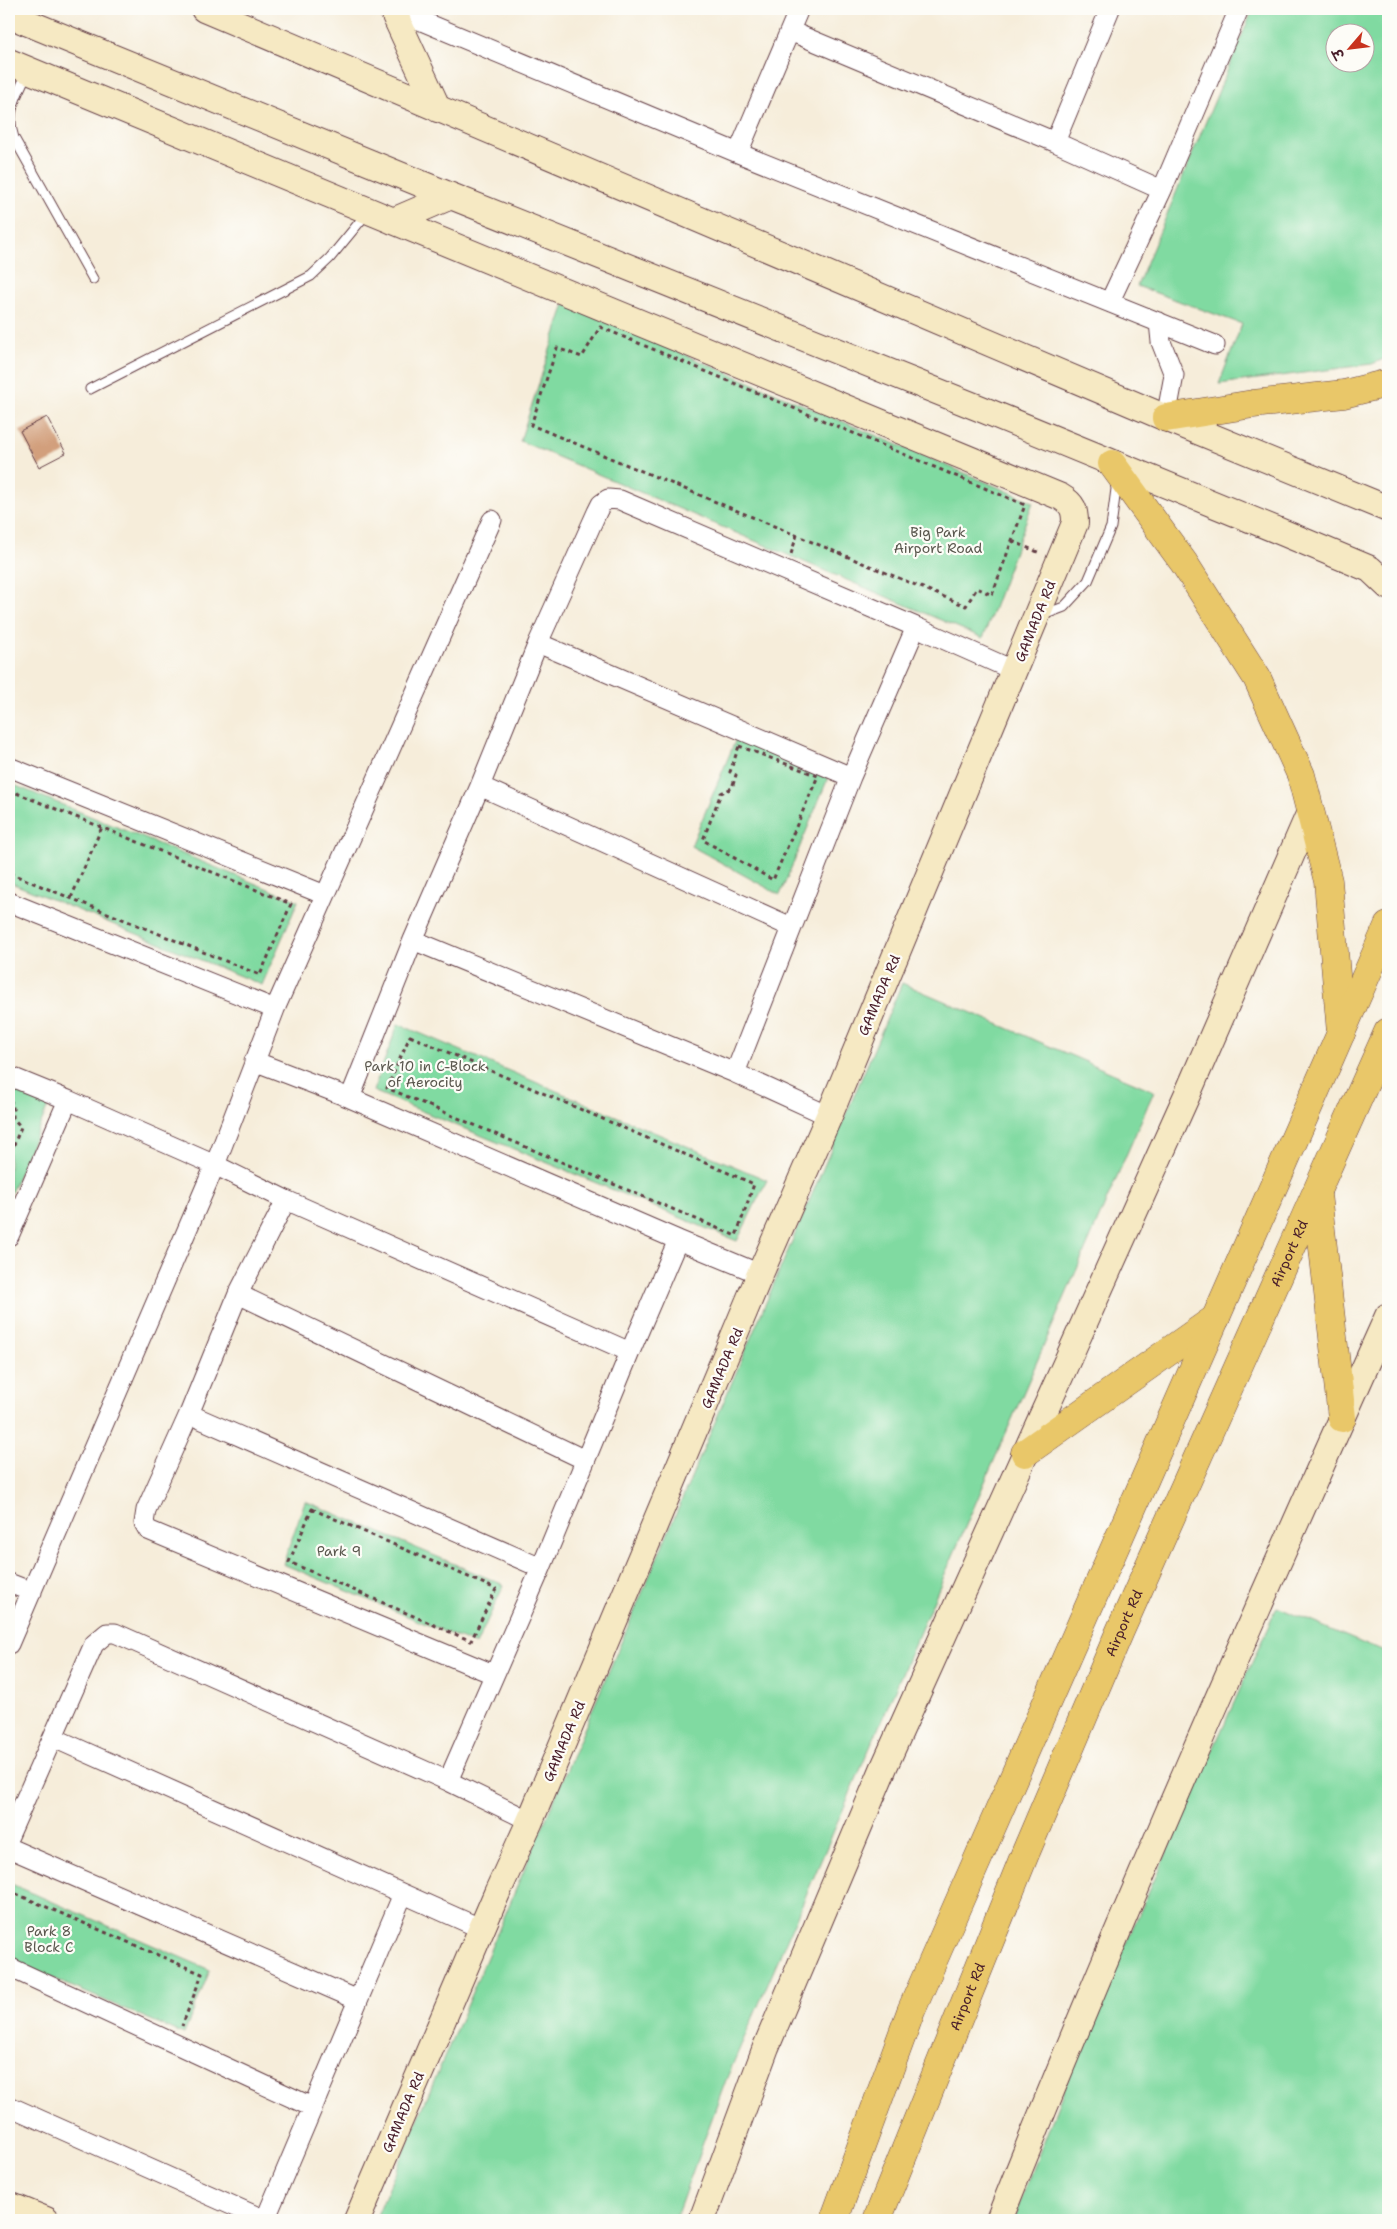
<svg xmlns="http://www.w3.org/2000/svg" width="1397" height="2229" font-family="'Shantell Sans','Playpen Sans Deva',sans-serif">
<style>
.green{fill:#80daa1;stroke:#657c66;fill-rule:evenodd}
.building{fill:#d29f7c}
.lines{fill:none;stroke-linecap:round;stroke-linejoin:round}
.lane-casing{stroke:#643e45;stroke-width:11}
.street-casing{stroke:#643e45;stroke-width:21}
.secondary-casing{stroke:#643e45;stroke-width:28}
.primary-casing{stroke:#643e45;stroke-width:29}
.path{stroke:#643e45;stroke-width:3;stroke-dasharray:4 4;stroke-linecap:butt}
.lane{stroke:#fff;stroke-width:9}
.street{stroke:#fff;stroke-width:19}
.secondary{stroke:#f6e9c3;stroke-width:26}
.primary{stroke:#e9c769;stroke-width:28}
.labels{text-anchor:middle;stroke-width:4.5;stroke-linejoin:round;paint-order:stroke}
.park-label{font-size:14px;fill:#5a574e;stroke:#fdfcf7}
.street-label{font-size:14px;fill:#4a1f2b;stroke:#fdfcf7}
</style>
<rect width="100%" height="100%" fill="#fdfcf7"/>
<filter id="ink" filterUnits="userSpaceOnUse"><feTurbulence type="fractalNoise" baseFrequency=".02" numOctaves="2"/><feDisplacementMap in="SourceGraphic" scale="10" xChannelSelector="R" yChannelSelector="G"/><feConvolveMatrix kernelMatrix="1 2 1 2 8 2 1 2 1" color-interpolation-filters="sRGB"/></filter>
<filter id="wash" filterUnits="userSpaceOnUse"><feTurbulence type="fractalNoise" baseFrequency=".0096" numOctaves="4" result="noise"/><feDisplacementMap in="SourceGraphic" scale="20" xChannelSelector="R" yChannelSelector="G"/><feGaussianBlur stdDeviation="1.12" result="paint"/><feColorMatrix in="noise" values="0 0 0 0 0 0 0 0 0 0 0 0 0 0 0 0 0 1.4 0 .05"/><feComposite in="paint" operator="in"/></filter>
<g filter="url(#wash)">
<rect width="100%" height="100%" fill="#f6edda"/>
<path class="green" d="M1253,9h135v348l-16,7 -153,20 23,-60 -105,-38zM1364,32v30h-30v-30z
M565,304l468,198 -50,136 -463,-197z
M736,739l92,39 -48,117 -89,-49z
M9,783l289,118 -36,84 -253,-103z
M902,983l252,108 -428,989 -51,140h-300z
M398,1024l369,156 -30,61 -364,-150z
M9,1087l40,17 -40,93z
M305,1501l199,84 -28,60 -193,-81z
M1277,1607l111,47v566h-375l77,-197z
M9,1883l201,87 -26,64 -175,-74z"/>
<g id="blocks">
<path class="building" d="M47,417l19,36 -27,14 -19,-36z"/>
</g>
</g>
<g filter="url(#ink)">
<use href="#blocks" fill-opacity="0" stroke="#643e45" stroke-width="1"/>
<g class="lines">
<g class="lane-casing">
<path id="lane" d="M27,73c-10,23 -22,39 -13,65l79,141
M90,389l221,-113 19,-18 37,-45
M1043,615l21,-8 24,-26 23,-54 5,-38 -1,-7"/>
</g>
<g class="street-casing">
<path id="street" d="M393,9l345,144 477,192
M790,31l265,111 107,48
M1055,142l55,-133
M738,153l61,-144
M1110,301l52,-111 77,-181
M1159,322l2,20 13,33 -8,43
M538,643l59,-131 4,-8 7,-5 12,1 296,127
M9,767l316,128
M480,786l311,141
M9,902l266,107
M254,1061l96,37 328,142
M735,1073l116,-296
M9,1076l59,24 147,65 71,35 344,152
M350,1098l63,-158
M829,1116l-94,-43 -322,-133 67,-154 58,-143 313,134 65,-150 99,44
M9,1236l59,-136
M238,1294l347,166
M189,1414l49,-120 48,-94
M9,1583l23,9
M9,1644l206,-479 60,-156 217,-489
M493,1674l-345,-144 -4,-7 2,-13 43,-96 352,154
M54,1738l428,191
M448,1781l93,-213 89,-216 48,-112 82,34
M9,1836l85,-192 13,-11h8l333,148 82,40
M9,1848l349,152
M9,1967l303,140
M9,2106l256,114
M265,2220l138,-326"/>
</g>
<g class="secondary-casing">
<path id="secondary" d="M204,9l962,409 222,91
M392,9l46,100
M9,15l442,181 528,212 305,125 86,36 18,17
M9,62l1052,435c12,7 14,13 14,26l-246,593 -69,158 -230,547 -33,72 -140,327
M393,221l58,-25
M9,2205l37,15
M702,2220l64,-173 118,-280 303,-672 123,-283
M999,2220c121,-305 255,-605 389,-904"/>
</g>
<g class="primary-casing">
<g id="primary">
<path d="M1166,418l87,-14 91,-10 44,-11"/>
<path d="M1112,464l72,99 73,115 44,97 27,106 13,152"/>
<path d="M1317,1194l25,224"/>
<path d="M1025,1453l191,-135"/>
<path d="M834,2220l77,-209 477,-1085"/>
<path id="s1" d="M877,2220l148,-366 95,-223 268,-599"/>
</g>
</g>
<path class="path" d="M600,327l425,178 -33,90 -15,-7 -11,18 -435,-181 26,-77 25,9z
M1012,541l28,12
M791,554l6,-19
M739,746l79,30 -45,104 -70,-40 18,-47 11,-5 4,-13 -6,-3z
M9,790l282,114 -31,71 -251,-102
M71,898l31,-71
M410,1036l344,148 -18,52 -349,-148z
M9,1101l4,2v15l8,9 -12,30
M312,1509l184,80 -25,52 -182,-79z
M9,1906l5,-13 188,81 -20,52"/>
<use href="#lane" class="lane"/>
<use href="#street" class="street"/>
<use href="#secondary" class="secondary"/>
<use href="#primary" class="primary"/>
</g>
</g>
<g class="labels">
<g class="park-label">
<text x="938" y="537">Big Park<tspan x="938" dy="16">Airport Road</tspan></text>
<text x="425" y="1071">Park 10 in C-Block<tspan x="425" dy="16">of Aerocity</tspan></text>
<text x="339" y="1556">Park 9</text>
<text x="49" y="1936">Park 8<tspan x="49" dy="16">Block C</tspan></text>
</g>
<g class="street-label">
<text transform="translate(1035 621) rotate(-68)" y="5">GAMADA Rd</text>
<text transform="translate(879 995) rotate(-67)" y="5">GAMADA Rd</text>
<text dy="5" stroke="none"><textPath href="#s1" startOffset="1051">Airport Rd</textPath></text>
<text transform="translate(722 1368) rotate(-67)" y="5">GAMADA Rd</text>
<text dy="5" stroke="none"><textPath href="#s1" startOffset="646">Airport Rd</textPath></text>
<text transform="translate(564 1741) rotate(-67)" y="5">GAMADA Rd</text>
<text dy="5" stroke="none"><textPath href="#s1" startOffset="241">Airport Rd</textPath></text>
<text transform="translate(403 2112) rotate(-67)" y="5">GAMADA Rd</text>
</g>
</g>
<rect width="1397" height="2229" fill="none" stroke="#fdfcf7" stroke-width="30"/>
<g transform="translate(1350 48) rotate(242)"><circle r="24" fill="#fdfcf7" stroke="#b5a4a5"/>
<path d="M0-4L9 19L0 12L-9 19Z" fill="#c8321e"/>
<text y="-8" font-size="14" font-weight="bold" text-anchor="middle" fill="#4a1f2b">उ</text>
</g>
</svg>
